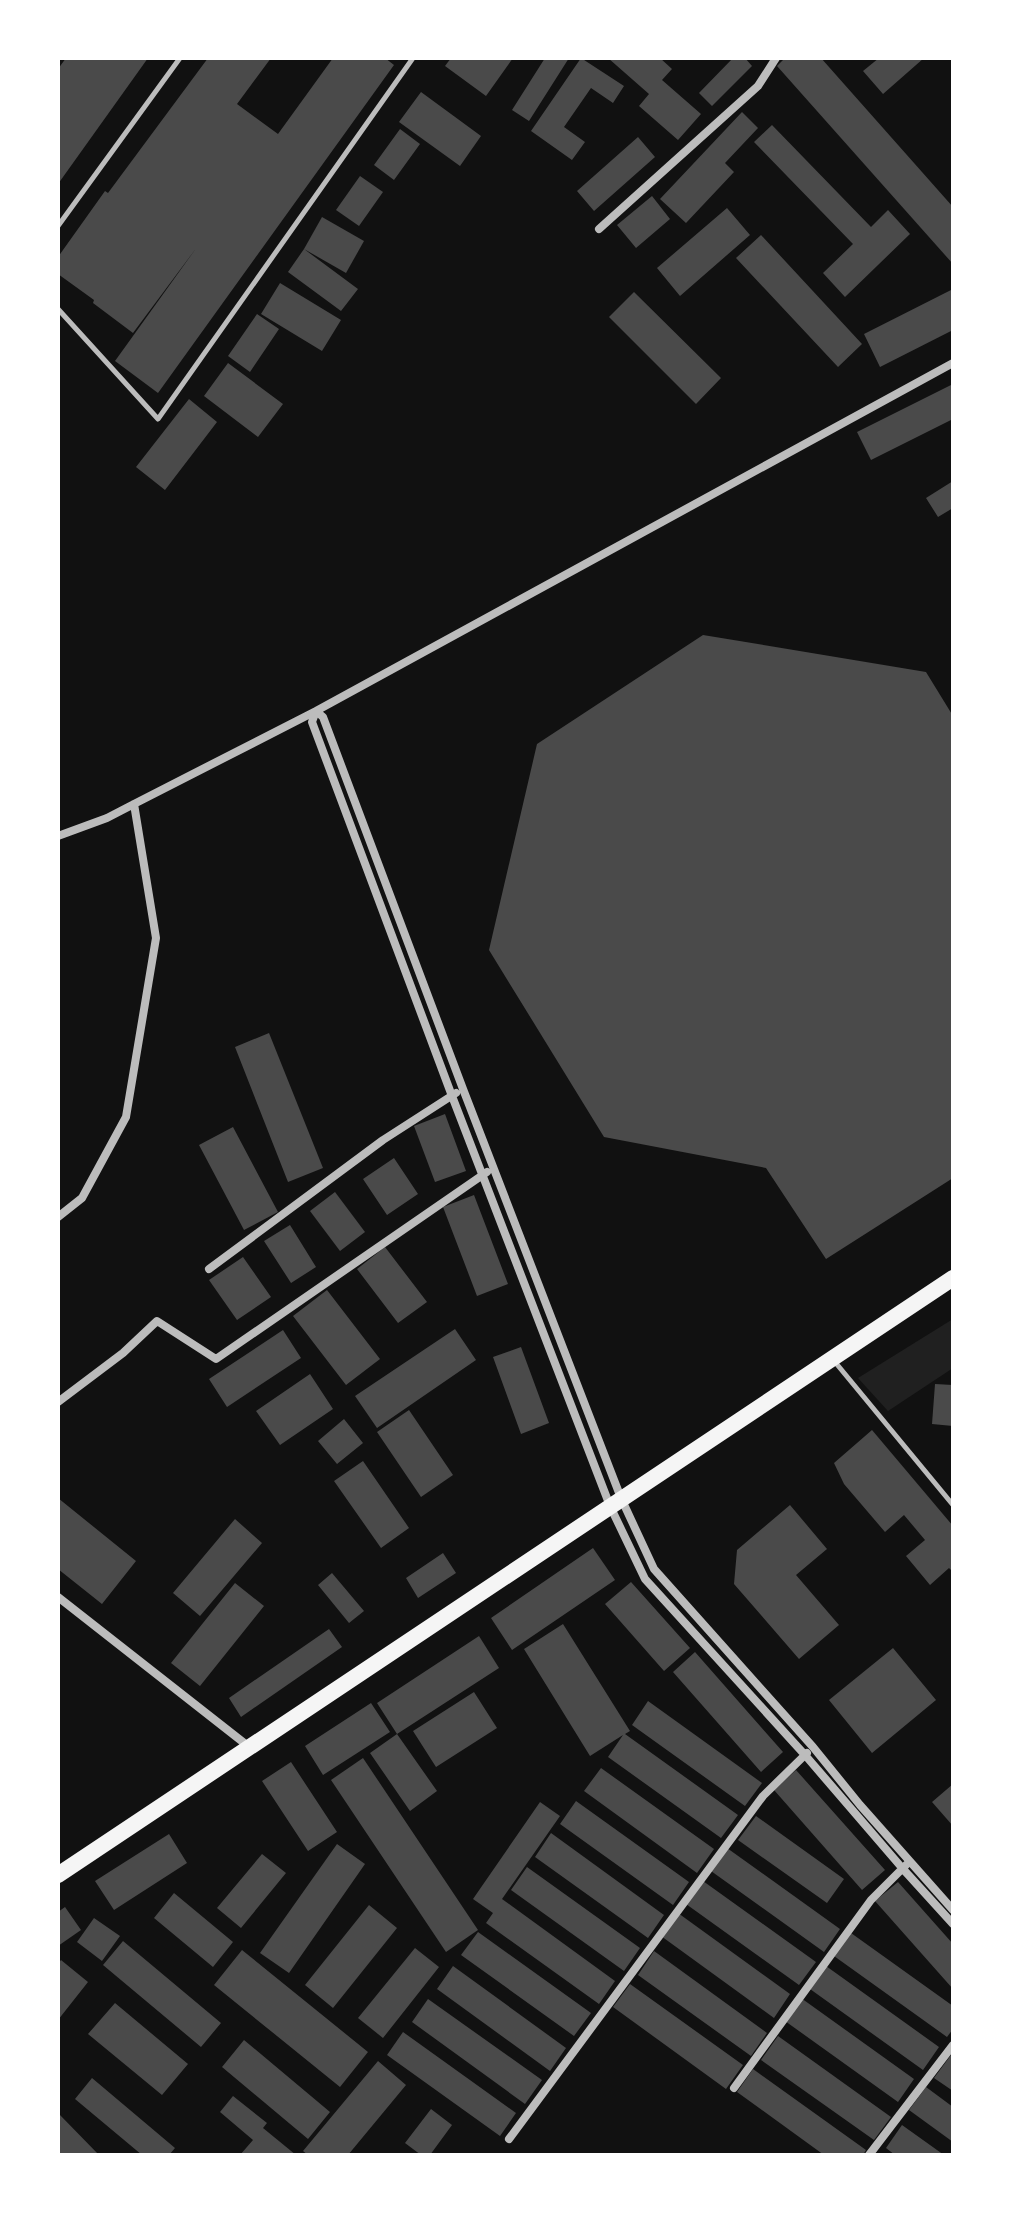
<svg xmlns="http://www.w3.org/2000/svg" width="1011" height="2213" font-family="Roboto,sans-serif">
<style>
.green{fill:#202020}
.building{fill:#4a4a4a}
.lines{fill:none;stroke-linecap:round;stroke-linejoin:round}
.service{stroke:#bcbcbc;stroke-width:5}
.minor{stroke:#bcbcbc;stroke-width:8}
.primary{stroke:#f5f5f5;stroke-width:16}
</style>
<rect width="100%" height="100%" fill="#111"/>
<path class="green" d="M953,1319v49l-65,43 -30,-33z"/>
<path class="building" d="M66,58h82l-90,126v-115z
M208,58h63l-34,46 41,30 55,-76h52l9,7 -236,328 -43,-32 82,-114 -64,86 -40,-30 1,-3 -36,-26v-17l47,-66 3,2z
M451,58h62l-27,38 -41,-30z
M545,58h24l-40,63 -17,-11z
M581,58l43,28 -11,17 -22,-15 -27,39 21,15 -13,18 -41,-29z
M608,58h52l12,11 -10,11 39,34 -23,26 -39,-34 10,-12z
M733,58h12l7,8 -40,40 -13,-13z
M785,58h36l132,149v57l-176,-198z
M879,58h45l-41,36 -20,-23z
M421,92l60,44 -21,30 -61,-44z
M742,112l16,16 -33,35 9,9 -48,51 -26,-24z
M772,125l99,102 17,-17 22,24 -65,63 -22,-24 30,-29 -99,-102z
M400,129l20,15 -26,36 -20,-15z
M638,137l17,20 -61,54 -17,-20z
M360,176l23,16 -24,34 -23,-16z
M652,196l18,23 -34,29 -19,-23z
M727,208l23,27 -70,61 -23,-28z
M322,217l42,24 -18,32 -42,-24 54,40 -17,22 -53,-39 16,-23z
M761,235l101,109 -24,23 -102,-109z
M280,283l61,37 -19,31 -61,-37z
M953,289v41l-73,37 -16,-33z
M634,292l87,86 -25,26 -87,-87z
M257,314l22,15 -29,43 -22,-16z
M228,363l55,41 -25,33 -54,-41z
M953,384v35l-82,41 -14,-28z
M189,399l28,23 -52,68 -29,-23z
M953,481v27l-15,9 -12,-19z
M703,635l223,37 27,44v462l-127,81 -60,-91 -162,-31 -115,-187 48,-206z
M269,1033l54,135 -35,14 -53,-135z
M445,1114l21,57 -31,11 -21,-56z
M233,1127l45,85 -34,18 -45,-85z
M394,1158l24,36 -31,21 -24,-36z
M335,1192l30,40 -25,19 -30,-40z
M474,1195l34,89 -31,12 -34,-89z
M290,1225l26,42 -25,16 -27,-42z
M385,1247l42,55 -29,21 -41,-54z
M243,1257l28,40 -34,23 -28,-40z
M327,1290l53,69 -34,26 -53,-69z
M455,1329l21,31 -99,68 -22,-32z
M283,1330l18,28 -74,49 -18,-28z
M521,1347l28,76 -28,11 -28,-77z
M310,1374l23,35 -53,36 -24,-34z
M935,1384l18,1v41l-21,-2z
M409,1410l44,65 -32,22 -44,-65z
M344,1419l19,24 -26,21 -19,-23z
M872,1430l81,96v46l-4,-4 -19,17 -24,-29 19,-16 -21,-25 -19,17 -41,-48 -10,-21z
M363,1461l46,67 -28,20 -47,-67z
M58,1498l78,63 -34,43 -44,-35z
M790,1505l37,44 -31,26 43,50 -40,34 -65,-75 3,-34z
M235,1519l27,24 -62,73 -27,-23z
M593,1548l22,32 -103,70 -21,-32z
M443,1553l13,20 -38,25 -12,-20z
M332,1573l32,38 -15,12 -31,-38z
M631,1582l59,66 -26,23 -59,-67z
M235,1583l29,23 -64,80 -29,-23z
M563,1624l67,107 -5,3 113,81 -17,23 -113,-81 15,-22 -33,21 -66,-107z
M329,1629l13,18 -101,70 -12,-19z
M479,1636l20,32 -102,66 -20,-31z
M893,1648l43,52 -64,53 -43,-53z
M695,1652l88,100 -22,20 -88,-100z
M474,1692l23,36 -61,39 -23,-36z
M648,1701l114,82 -17,23 -113,-81z
M371,1703l19,29 -67,43 -18,-29z
M397,1734l40,57 -27,20 -40,-58z
M363,1758l115,172 -32,22 -115,-172z
M291,1762l46,70 -29,19 -46,-70z
M601,1768l113,81 -17,24 -113,-82z
M796,1770l89,100 -23,20 -88,-100z
M953,1784v42l-21,-24z
M576,1801l113,81 -16,23 -113,-81z
M540,1802l20,14 -58,83 113,82 -16,23 -113,-81 7,-10 -20,-14z
M756,1816l88,63 -17,24 -89,-63z
M551,1833l113,82 -16,23 -113,-81z
M169,1834l18,29 -73,47 -19,-29z
M337,1844l28,20 -76,109 -29,-20z
M727,1848l113,81 -16,23 -113,-81z
M262,1854l24,19 -45,55 -24,-20z
M527,1867l113,81 -16,23 -113,-81z
M703,1881l113,81 -17,23 -113,-81z
M898,1882l55,62v45l-78,-88z
M174,1893l59,49 -20,25 -59,-49z
M369,1905l28,23 -64,80 -28,-23z
M65,1907l16,23 -23,16v-34z
M678,1913l112,81 -16,24 -113,-82z
M94,1918l26,18 -18,25 -25,-19z
M478,1932l113,81 -17,23 -113,-81z
M851,1933l102,73v23l-6,8 -113,-81z
M123,1941l98,82 -20,24 -98,-82z
M415,1948l24,19 -56,71 -25,-20z
M242,1950l126,102 -28,35 -126,-102z
M654,1951l113,82 -16,23 -113,-81z
M61,1960l27,22 -30,38v-56z
M453,1966l113,82 -16,23 -113,-82z
M826,1966l113,81 -16,23 -113,-81z
M630,1984l113,81 -17,24 -113,-82z
M801,1998l113,81 -16,23 -113,-81z
M428,1999l114,81 -17,24 -113,-82z
M115,2003l73,61 -26,31 -74,-61z
M403,2032l113,81 -16,23 -113,-81z
M778,2036l113,81 -17,23 -113,-80z
M244,2040l86,72 -22,27 -86,-72z
M951,2055l2,1v35l-19,-13z
M378,2061l28,24 -58,70h-40l-5,-4z
M753,2069l113,81 -3,5h-39l-87,-63z
M92,2078l83,70 -6,7h-27l-67,-56z
M926,2087l27,20v35l-44,-32z
M233,2096l34,27 -4,5 33,27h-56l13,-15 -33,-28z
M431,2109l21,16 -22,30h-9l-16,-12z
M60,2115l39,40h-39l-2,-2v-36z
M902,2125l42,30h-49l-9,-7z"/>
<g class="lines">
<path class="service" d="M58,226l122,-168
M58,309l100,110 255,-361
M835,1362l118,143"/>
<path class="minor" d="M599,229l159,-143 18,-28
M316,711l-4,11 140,374 158,410 35,73 160,176 98,114 50,55
M316,711l7,6 140,372 158,409 33,71 159,178 47,58 93,105
M58,836l49,-18 27,-14 182,-93 637,-348
M58,1217l24,-19 44,-81 30,-179 -22,-134
M209,1269l174,-129 73,-47
M58,1402l65,-49 34,-32 59,38 271,-187
M58,1597l190,149
M734,2088l137,-188 35,-35
M509,2139l254,-343 44,-43
M869,2155l84,-110"/>
<path class="primary" d="M58,1875l895,-597"/>
</g>
<rect width="1011" height="2213" fill="none" stroke="#ffffff" stroke-width="120"/>
</svg>
